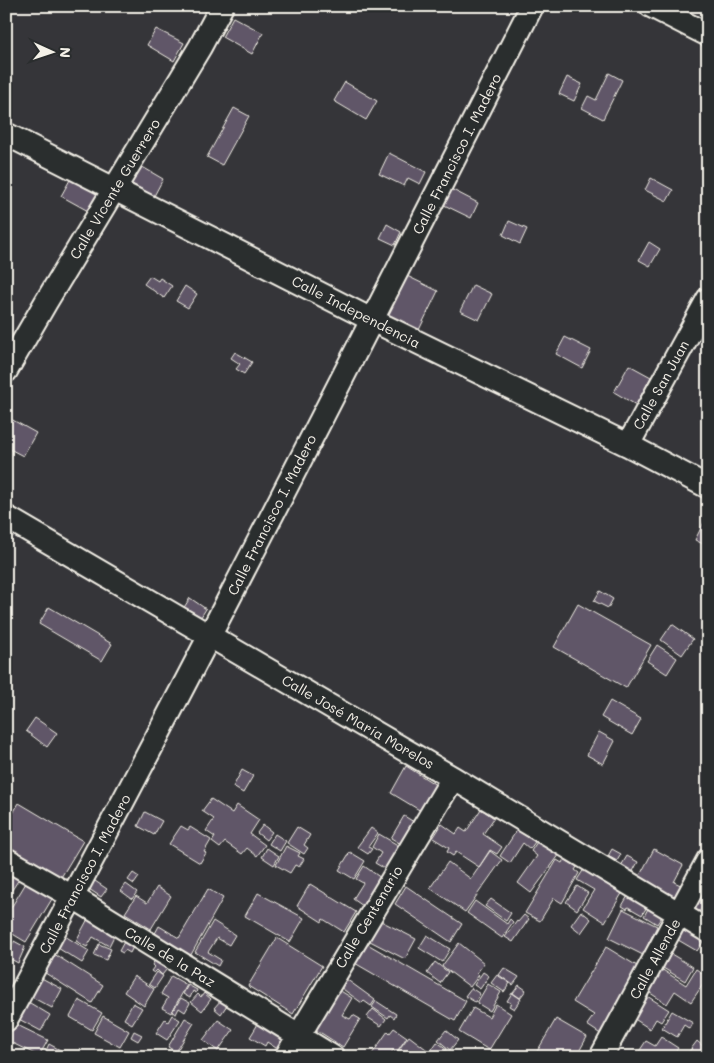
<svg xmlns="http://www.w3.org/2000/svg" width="714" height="1063" font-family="Mali,sans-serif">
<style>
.building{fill:#615767;stroke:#f4f1e8}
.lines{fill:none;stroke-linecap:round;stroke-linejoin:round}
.minor-casing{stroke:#f4f1e8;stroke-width:26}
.minor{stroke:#2a2d2e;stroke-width:22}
.labels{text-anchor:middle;stroke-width:4;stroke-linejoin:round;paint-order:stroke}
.street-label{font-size:14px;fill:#f4f1e8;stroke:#2a2d2e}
</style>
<rect width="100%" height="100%" fill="#353539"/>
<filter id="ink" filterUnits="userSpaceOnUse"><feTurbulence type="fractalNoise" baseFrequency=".02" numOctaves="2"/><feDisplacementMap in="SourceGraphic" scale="10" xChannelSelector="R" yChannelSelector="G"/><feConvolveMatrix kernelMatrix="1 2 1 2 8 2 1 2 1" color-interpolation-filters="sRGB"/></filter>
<g filter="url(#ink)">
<path class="building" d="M233,17l30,16 -11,21 -30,-17z
M156,29l28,14 -10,18 -27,-16z
M609,73l13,7 -19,39 -21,-11 6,-12 8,4z
M567,77l15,7 -8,17 -15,-7z
M345,82l32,19 -11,19 -32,-19z
M234,108l15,8 -27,49 -15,-8z
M389,153l37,19 -6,12 -12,-6 -4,8 -25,-12z
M139,165l24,14 -9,17 -24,-13z
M71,178l28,16 -9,18 -29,-16z
M651,178l22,12 -6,11 -22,-11z
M447,187l31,16 -7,15 -31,-15z
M509,221l18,8 -7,15 -17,-9z
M387,224l14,8 -6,13 -15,-7z
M649,242l11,7 -10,17 -11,-6z
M405,275l33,16 -20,41 -33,-16z
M150,276l8,5 2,-3 12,8 -8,12 -20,-14z
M473,285l19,9 -13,26 -19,-9z
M185,286l12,8 -9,14 -12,-7z
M565,337l26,13 -9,18 -26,-14z
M235,352l17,10 -8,12 -8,-5 4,-5 -9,-6z
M629,365l22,12 -15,28 -22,-13z
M9,418l27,15 -13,23 -17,-9v-24z
M708,514v26l-3,5 -10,-5z
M600,591l13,8 -5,9 -14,-7z
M190,598l16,11 -7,11 -16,-11z
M578,604l73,41 -25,43 -72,-41z
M49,607l63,37 -10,17 -63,-37z
M672,624l21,15 -11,16 -21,-15z
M657,645l20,13 -10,16 -20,-13z
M610,701l31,18 -9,16 -31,-18z
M35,718l22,15 -10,14 -21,-16z
M599,732l16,9 -12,23 -16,-9z
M406,766l30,19 -15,26 -30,-18z
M242,770l11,6 -10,17 -10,-6z
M211,799l21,14 5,-8 22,15 -9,14 15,11 -8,11 -10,-8 -5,6 -17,-12 -5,6 -8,-6 3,-5 -9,-6 8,-12 -12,-8z
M19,803l64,38 -23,38 -54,-32v-22z
M481,809l13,9 -11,16 19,13 -5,7 -7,-4 -11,17 -23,-15 -3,4 -6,-4 2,-4 -16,-10 9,-14 14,10 4,-6 6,4z
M145,812l17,9 -8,14 -16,-9z
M404,816l10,6 -13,22 -10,-6z
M263,825l9,7 -6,8 -9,-7z
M181,826l7,4 2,-3 21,13 -7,12 2,1 -6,10 -31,-19z
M297,827l13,8 -6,10 4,3 -4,6 -17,-11z
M371,828l7,5 -10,14 4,2 -4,5 -11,-7z
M517,830l18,12 -5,7 -7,-6 -13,20 -10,-7z
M275,834l11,7 -6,10 -11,-7z
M379,834l22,13 -14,23 -12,-7 6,-10 -9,-6z
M539,839l21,15 -29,39 -13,-10 19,-27 -6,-5z
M286,846l14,7 -2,3 6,3 -5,8 -4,-2 -5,8 -14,-8z
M267,848l12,8 -5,9 -12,-8z
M612,849l9,5 -4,7 -9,-5z
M654,849l29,16 -9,17 9,4 -6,12 -38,-21z
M490,851l12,9 -37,52 -35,-24 18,-26 23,17z
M350,852l15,9 -11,18 -15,-9z
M627,856l11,6 -6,11 -11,-7z
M564,859l13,8 -2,3 4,3 -17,30 -8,-5 -14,23 -15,-8 32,-53 5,3z
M364,866l17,12 -18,28 -10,-7 10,-16 -7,-4z
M586,866l38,24 -19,32 -22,-14 11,-18 -17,-10z
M6,867l15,9 -9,14 -6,-3z
M133,873l6,4 -5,7 -6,-4z
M29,878l26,16 -29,48 -20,-12v-14z
M92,879l15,10 -6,8 -15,-10z
M698,883l10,7v9l-10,15 -13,-9z
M126,884l11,8 -5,7 -11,-8z
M310,884l46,28 -12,20 -21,-13 -1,3 -25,-16z
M406,886l56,38 -11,18 -56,-38z
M577,886l11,7 -11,17 -11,-8z
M157,887l14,9 -20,33 -26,-16 11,-17 11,7z
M208,889l15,9 -35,62 -36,-21 7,-13 20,12z
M258,893l46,25 -14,24 -45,-26z
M629,894l19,11 -6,10 -14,-8 -1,2 -5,-3z
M491,899l20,14 -5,8 -21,-15z
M475,901l32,23 3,-5 3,3 -11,16 -35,-25z
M649,907l14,8 -6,9 -13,-8z
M623,909l34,17 -14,29 -34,-17z
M581,911l10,8 -10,14 -10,-8z
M90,915l27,15 -8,16 -16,-9 -6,10 -11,-6z
M524,915l5,4 -16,23 -8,-5 12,-16 1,1z
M379,920l37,19 -11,20 -37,-19z
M213,921l22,14 -6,10 -12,-7 -9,14 13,8 -3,6 -23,-14z
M681,925l24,14 -8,12 -24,-14z
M60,933l29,18 -7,12 -29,-18z
M427,935l23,14 -8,13 -23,-14z
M126,938l9,5 -5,10 -5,-3 -2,3 -4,-2z
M277,938l45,28 -29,48 -45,-28z
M14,941l11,6 -7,16 -11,-6z
M707,941h1v17l-8,-4z
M364,942l102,59 -11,20 -102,-59z
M459,943l25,20 -7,10 2,2 -9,12 -28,-21z
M99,944l12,5 -5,11 -12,-5z
M606,947l36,22 -40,66 -15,-10 7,-10 -21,-13z
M51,952l52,33 -11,18 -53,-34z
M671,954l22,13 -8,14 -22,-13z
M155,960l12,9 -5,6 -5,-5 -3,3 -3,-2 3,-4 -2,-2z
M435,962l13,10 -8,11 -13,-10z
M658,967l28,18 10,-16 12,8 -17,25 -16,-11 -8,13 -23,-15z
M504,968l15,9 -6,8 -14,-10z
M157,972l6,4 -8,12 -6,-4z
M483,972l6,4 -9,13 -6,-4z
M36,975l26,14 -10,19 -26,-14z
M497,975l13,8 -6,9 -13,-9z
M134,976l20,13 -10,17 -20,-14z
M171,976l16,9 -16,28 -9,-5 6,-10 -7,-4z
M346,979l29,21 -4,6 -7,-5 -2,2 -22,-16z
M488,984l13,8 -11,19 -13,-8z
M188,985l9,5 -1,3 -3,-2 -3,7 -7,-4z
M519,985l7,5 -6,8 -7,-5z
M471,988l9,6 -5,8 -10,-6z
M339,990l13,8 -10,17 8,4 3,-4 7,4 -17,28 -33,-21z
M204,993l7,6 -9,12 -11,-9 7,-8 3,3z
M512,993l9,6 -7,10 -5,-3 2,-3 -4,-2z
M647,996l22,14 -8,12 -5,-3 -6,10 -17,-11z
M181,998l9,5 -5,9 -6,-4 -3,6 -4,-2z
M25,1000l25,15 -9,16 -26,-14z
M79,1000l23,13 -10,17 -22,-13z
M221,1000l6,5 -6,9 -7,-6z
M376,1001l20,13 -2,4 -4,-3 -2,3 -16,-11z
M133,1003l9,5 -10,16 -8,-5z
M496,1004l15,10 -22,36 -30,-18 14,-24 16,9z
M373,1009l13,10 -5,7 -14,-9z
M672,1011l21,12 -3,6 -6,-4 -7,12 -15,-9z
M172,1015l8,5 -13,20 -11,-7 9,-14 3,3z
M103,1016l26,15 -9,16 -26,-14z
M185,1018l9,5 -18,29 -8,-5z
M556,1019l31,18 -11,20 -41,-2z
M218,1020l15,10 -15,21 -15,-11z
M11,1022l37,18 -9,16 -33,-16v-9z
M258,1024l27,17 -6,9 -12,-8 -2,4 -15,-9z
M394,1028l13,9 -11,16 -3,-3 -3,5 2,2h-22l18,-26 2,2z
M446,1030l12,10 -8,10 -12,-10z
M134,1031l8,4 -4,6 -7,-4z
M409,1036l21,16 7,-10 10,7 -6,8h-39l-5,-5z
M661,1037l17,11 -5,9h-29l-6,-4 8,-12 9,5z
M697,1041l8,7 -6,9h-6l-5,-4z
M49,1044l24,13h-30z"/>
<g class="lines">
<g class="minor-casing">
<path id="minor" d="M651,6l57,29
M6,134l366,186 256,125 80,42
M6,371l40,-69 154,-255 22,-41
M628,445l80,-146
M6,517l447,261 255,153
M6,859l67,38 260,160
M6,1020c182,-335 353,-675 526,-1014
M286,1057l167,-279
M601,1057l107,-197"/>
</g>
<use href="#minor" class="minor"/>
</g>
</g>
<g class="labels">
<g class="street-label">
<text transform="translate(457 154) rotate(-63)" y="5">Calle Francisco I. Madero</text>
<text transform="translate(115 189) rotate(-59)" y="5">Calle Vicente Guerrero</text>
<text transform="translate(356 312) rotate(27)" y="5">Calle Independencia</text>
<text transform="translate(661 385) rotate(-61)" y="5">Calle San Juan</text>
<text transform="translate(272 515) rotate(-63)" y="5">Calle Francisco I. Madero</text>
<text transform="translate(358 722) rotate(30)" y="5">Calle José María Morelos</text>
<text transform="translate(85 874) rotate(-62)" y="5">Calle Francisco I. Madero</text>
<text transform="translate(369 917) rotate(-59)" y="5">Calle Centenario</text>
<text transform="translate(170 957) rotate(31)" y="5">Calle de la Paz</text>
<text transform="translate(655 959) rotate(-61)" y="5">Calle Allende</text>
</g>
</g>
<rect width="714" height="1063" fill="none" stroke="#2a2d2e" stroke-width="25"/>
<rect x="12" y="12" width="689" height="1038" fill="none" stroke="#f4f1e8" stroke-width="2" filter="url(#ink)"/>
<g transform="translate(52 52) rotate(93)" stroke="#2a2d2e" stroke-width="4" paint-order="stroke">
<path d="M0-4L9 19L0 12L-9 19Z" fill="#f4f1e8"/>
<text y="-8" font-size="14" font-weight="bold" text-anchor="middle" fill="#f4f1e8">N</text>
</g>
</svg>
